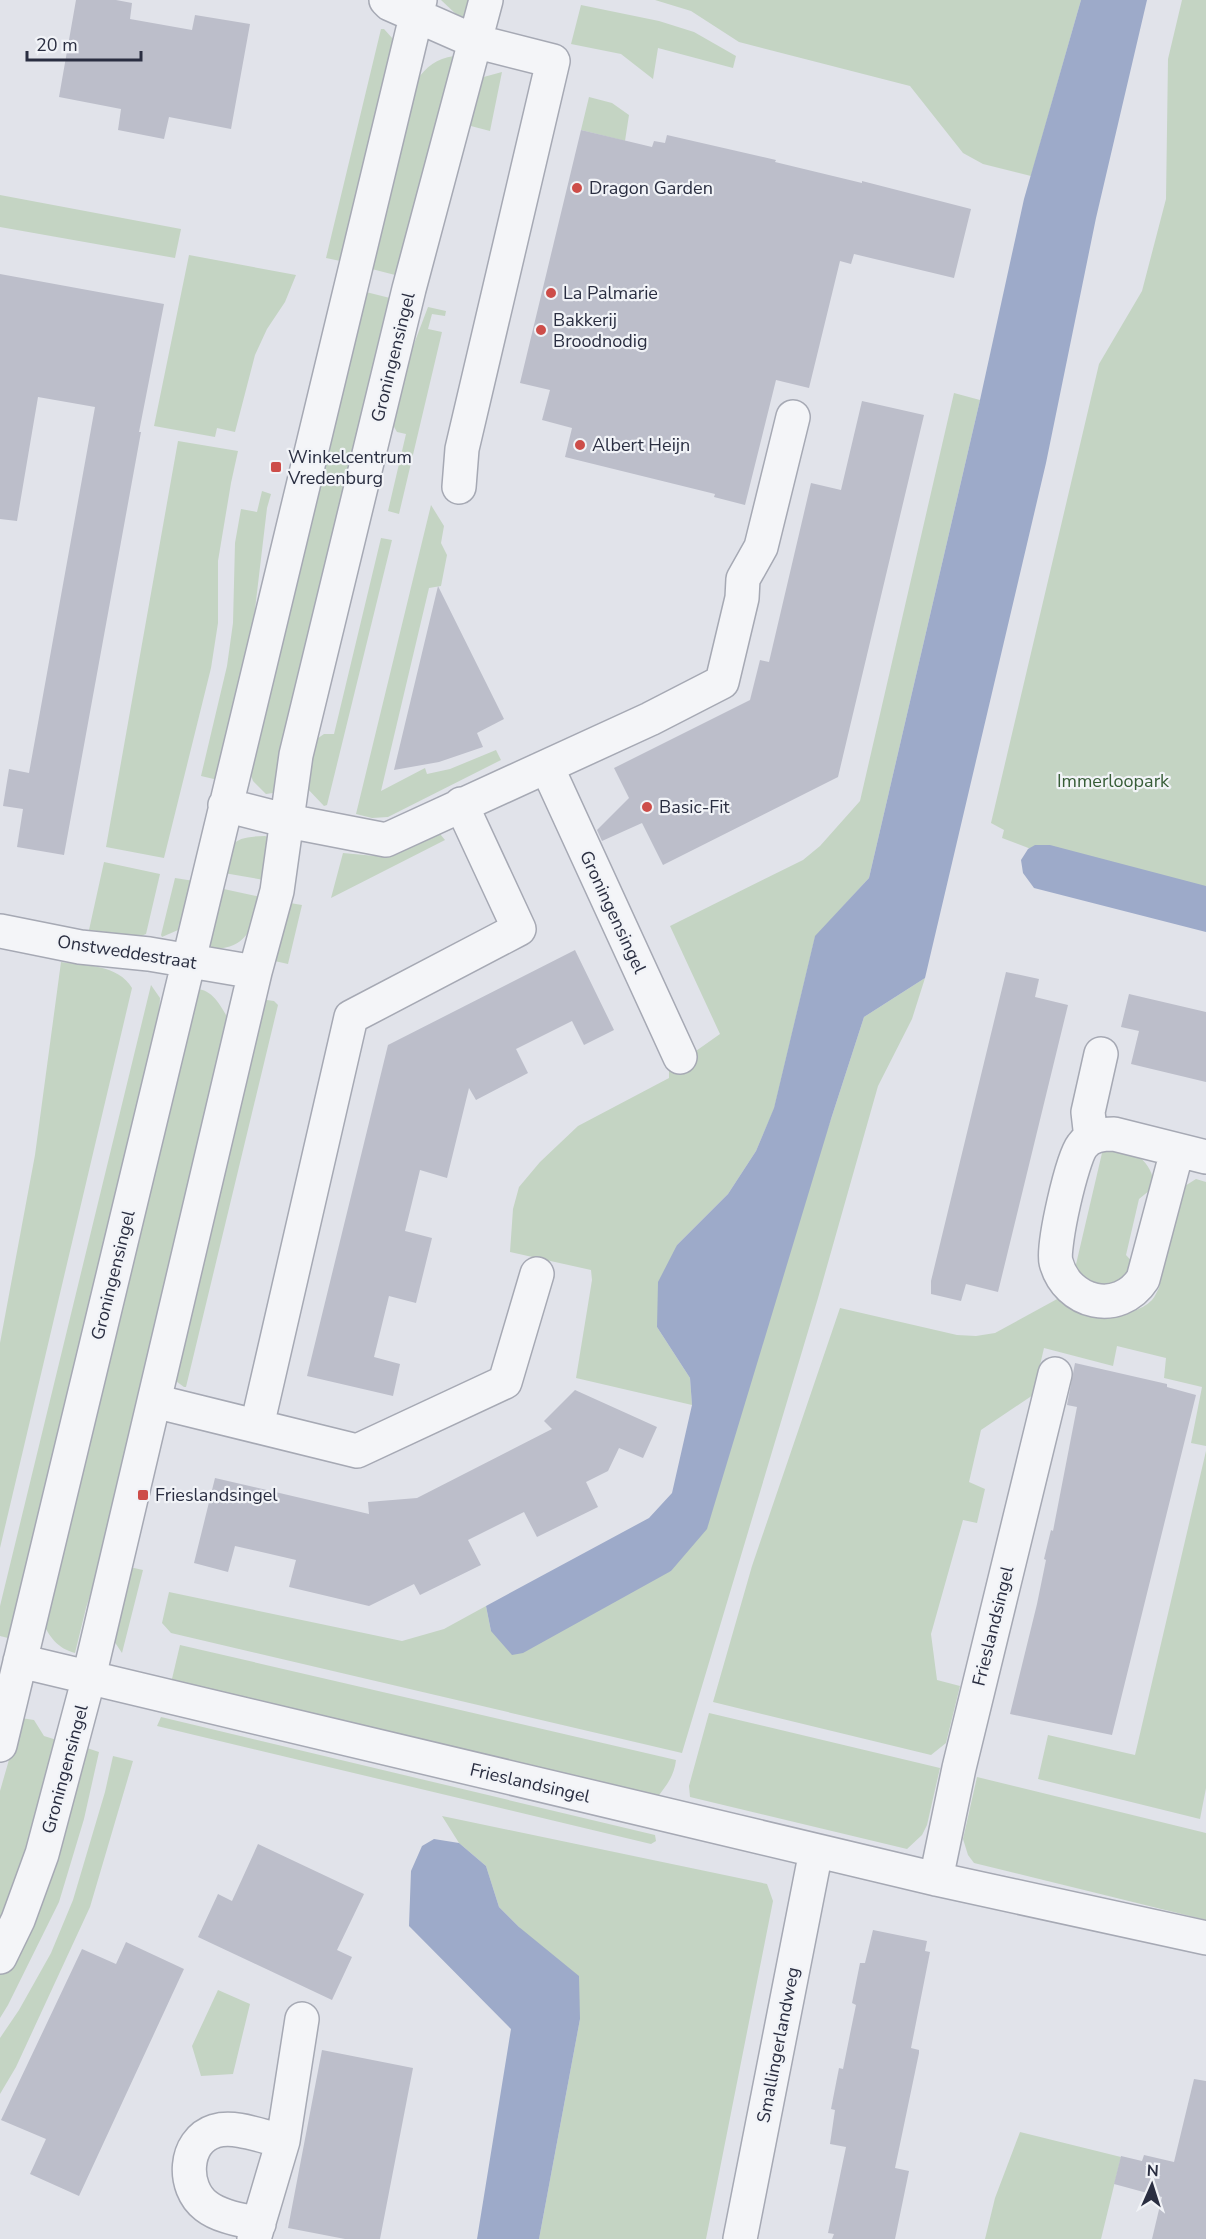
<svg xmlns="http://www.w3.org/2000/svg" width="1206" height="2239" font-family="'Nunito Sans',sans-serif">
<style>
.green{fill:#c4d4c3}
.water{fill:#9daac9}
.building{fill:#bcbeca}
.lines{fill:none;stroke-linecap:round;stroke-linejoin:round}
.minor-casing{stroke:#a6a9b4;stroke-width:36}
.minor{stroke:#f4f5f8;stroke-width:33}
.poi-dot{fill:#cd4d49;stroke:#f1f3f7;stroke-width:2}
.labels{text-anchor:middle;stroke-width:4.5;stroke-linejoin:round;paint-order:stroke}
.poi-label{font-size:18px;fill:#2a2e41;stroke:#f1f3f7;text-anchor:start}
.street-label{font-size:18px;fill:#2a2e41;stroke:#f1f3f7}
.park-label{font-size:18px;fill:#375d37;stroke:#f1f3f7}
</style>
<rect width="100%" height="100%" fill="#e1e3ea"/>
<path class="green" d="M441,0h32l-8,19 -7,-3z
M655,0h426l-50,176 -48,-12 -20,-11 -53,-67 -171,-44 -48,-31z
M1182,0h24v916l-204,-78 2,-8 -13,-7 108,-459 43,-73 24,-92 2,-140z
M581,5l78,16 35,11 42,24 -3,12 -75,-20 -5,31 -32,-25 -50,-10z
M381,29h3l9,10 -1,7 3,1 -50,215 -19,-4z
M454,56l-55,220 -35,-9 52,-186c11,-15 20,-22 38,-25z
M502,72l-12,59 -23,-6 13,-47z
M589,97l23,6 17,12 -4,26 -44,-11z
M0,195l181,34 -6,29 -175,-31z
M189,255l107,20 -11,27 -18,27 -12,26 -20,77 -18,-4 -2,9 -61,-11z
M358,290l36,9 -114,455 -7,39 -7,1 -13,-13 -6,-16z
M428,307l18,4 -1,5 -13,-2 -4,15 14,3 -43,182 -11,-3 18,-77 -9,-2 -10,-17z
M954,393l26,7 -111,478 -54,59 -41,172 -18,42 -28,43 -51,51 -20,82 33,51 2,27 -116,-27 16,-98 -1,-10 -81,-18 3,-43 6,-22 21,-25 38,-36 91,-48v-8l51,-36 -50,-108 133,-66 17,-14 40,-45z
M178,441l60,10 -7,32 -13,78v62l-7,45 -47,190 -58,-11z
M262,491l9,3 -4,14 -16,135 -33,137 -17,-4 26,-110 6,-43 2,-80 6,-34 16,3z
M431,505l13,21 -3,17 6,12 -6,31 -12,2 -48,203 44,-23 2,6 23,-5 46,-19 5,10 -113,57 -16,1 -16,-4z
M381,538l11,2 -65,265 -3,1 -19,-20 3,-41 16,-11h10z
M440,834l5,6 -114,58 12,-45 32,3 24,-3z
M265,836l5,2 -6,42 -40,-7c7,-31 7,-36 41,-37z
M104,862l56,12 -14,60 -5,2 -52,-6z
M175,878l19,3 -10,43h-5l-1,6 -16,7 -1,-2z
M219,888l42,9c-10,37 -15,52 -57,53z
M284,902l18,3 -14,59 -18,-4z
M61,962c24,4 57,2 71,26l-132,560v-205l35,-188z
M925,978l-13,41 -34,67 -60,212 -136,455 -511,-120 -9,-10 7,-31 233,49 42,-12 42,-23 5,25 180,-60 160,-452 33,-102z
M151,985l9,13 -2,35 -146,606 -12,-3v-30z
M194,989c18,-1 26,16 34,29l-114,502 -28,88 -11,45c-18,-5 -26,-16 -33,-33z
M260,999l14,2 4,4 -92,382h-2l-11,-8z
M1106,1150c28,-1 44,8 49,36l-16,13 -13,56 10,11 -13,16 -29,6 -20,-15 28,-120z
M1196,1179l10,3v264l-15,-3 11,-56 -38,-9 2,-20 -49,-12 -4,20 -69,-18 -11,47 -52,35 -12,52 16,7 -8,34 -14,-3 -32,114 6,46 23,6 -14,57 -15,12 -218,-53 39,-136 88,-258 117,27 19,1 19,-3 64,-35c20,21 71,24 93,2 3,-3 5,-9 7,-12l21,-99z
M1206,1451v337l-6,31 -162,-40 10,-44 87,20z
M125,1566l18,4 -21,83 -10,-15z
M180,1645l496,115c-2,17 -10,26 -20,39l-485,-116z
M709,1713l231,55 -13,57 -5,10 -15,14 -217,-52 -1,-11z
M161,1717l494,118 1,6 -5,3 -494,-118z
M21,1718l13,2 10,16 16,5 -22,84 -38,98v-132z
M81,1746l18,6 -15,67 -25,83 -51,103 -8,13v-44l21,-39z
M113,1756l20,5 -43,146 -74,160 -16,27v-56l19,-28 32,-57 22,-53 32,-108z
M977,1777l229,56v87l-232,-57 -6,-8 -5,-16z
M442,1816l325,68 6,17 -67,338h-167l41,-220 -61,-92 -20,-20 -13,-41 -27,-23z
M218,1990l32,14 -17,70 -32,2 -9,-30z
M1020,2132l101,25 -20,82h-116l10,-41z"/>
<path class="water" d="M1081,0h66l-51,218 -50,245 -121,515 -61,39 -33,102 -124,410 -36,42 -148,82 -11,2 -21,-24 -5,-25 163,-88 23,-25 20,-88 -2,-27 -33,-51 1,-45 19,-37 51,-51 28,-43 18,-43 41,-172 54,-58 111,-478 44,-201z
M1035,845h15l156,41v46l-172,-44 -11,-15 -2,-13 7,-11z
M434,1839l25,4 27,23 13,41 20,20 60,49 1,43 -41,220h-62l34,-210 -102,-103 2,-55 11,-25z"/>
<path class="building" d="M76,0h40l16,3 -2,16 62,11 3,-15 55,9 -19,105 -62,-12 -5,22 -46,-9 3,-21 -62,-12z
M581,130l71,17 2,-6 11,2 2,-8 109,25 -1,2 87,21v-2l109,28 -17,69 -100,-24 -3,10 -11,-3 -31,127 -33,-8 -31,125 -31,-8 1,-3 -150,-37 7,-29 -30,-8 8,-30 -30,-7z
M0,274l164,30 -25,128h2l-77,423 -47,-8 6,-38 -20,-3 6,-37 20,4 66,-366 -57,-10 -21,124 -17,-2z
M862,401l62,14 -86,362 -175,88 -21,-42 -40,18 -5,-11 32,-32 -15,-30 136,-68 10,-40 9,2 42,-179 30,7z
M438,586l66,133 -27,14 6,14 -44,15 -45,8z
M575,950l39,80 -30,15 -12,-24 -56,28 12,24 -52,27 -7,-12 -22,90 -27,-8 -15,61 27,7 -16,65 -27,-7 -15,61 26,7 -7,32 -86,-20 81,-331z
M1006,972l33,7 -4,18 33,8 -70,287 -32,-8 -5,17 -30,-7v-13z
M1129,994l77,18v70l-75,-18 8,-33 -18,-4z
M1075,1363l92,21v3l29,8 -84,340 -102,-21 27,-110 9,-44 -2,-1 7,-29 2,1 24,-124 -10,-2z
M575,1390l82,37 -14,31 -24,-10 -11,23 -22,11 12,25 -61,30 -13,-25 -56,28 13,25 -61,30 -6,-11 -45,22 -80,-19 7,-27 -61,-14 -7,26 -34,-9 21,-85 154,36 -1,-12 49,-4 135,-69 -8,-8z
M258,1844l106,50 -27,56 15,7 -20,43 -134,-63 20,-43 14,7z
M873,1930l54,11 -2,10 5,1 -19,96 8,2v3l-24,115 14,3 -14,68h-63l2,-5 -6,-1 18,-86 -16,-3 5,-34 -4,-1 8,-41 4,1 7,-35 6,-29 -4,-2 8,-40h5z
M126,1942l58,27 -105,227 -49,-22 16,-35 -45,-19 81,-171 34,15z
M322,2050l91,18 -33,171h-35l-57,-11z
M1194,2079l12,2v158h-54l10,-42 -48,-13 7,-28 21,5 2,-6 30,7z"/>
<g class="lines">
<g class="minor-casing">
<path id="minor" d="M386,0l4,4 84,37 79,20 -91,388 -3,38
M547,767l133,290
M225,805l63,16 98,19 264,-121 72,-37 20,-84 1,-19 18,-32 32,-130
M0,931l80,16 69,7 106,18
M1091,1138l-3,-26 13,-58
M1177,1151l-34,128c-24,37 -76,25 -87,-17 -4,-16 16,-103 26,-116 8,-11 20,-12 32,-12l92,23
M154,1401l203,50 148,-69 32,-108
M257,1426l94,-409 168,-88 -58,-125
M20,1661l916,218 270,59
M0,1745l420,-1745
M936,1879l23,-111 96,-394
M0,1957l18,-37 24,-66 47,-177 166,-705 22,-81 19,-136 113,-466 77,-289
M259,2224c-17,-4 -39,-7 -53,-18 -24,-18 -23,-65 9,-75 21,-6 48,6 68,10
M254,2239l29,-98 19,-122
M740,2239l76,-388"/>
</g>
<use href="#minor" class="minor"/>
</g>
<g class="poi-dot">
<circle cx="577" cy="188" r="6"/>
<circle cx="551" cy="293" r="6"/>
<circle cx="541" cy="330" r="6"/>
<circle cx="580" cy="445" r="6"/>
<rect x="270" y="461" width="12" height="12" rx="3"/>
<circle cx="647" cy="807" r="6"/>
<rect x="137" y="1489" width="12" height="12" rx="3"/>
</g>
<g class="labels">
<g class="poi-label">
<text x="589" y="194">Dragon Garden</text>
<text x="563" y="299">La Palmarie</text>
<text x="553" y="326">Bakkerij<tspan x="553" dy="21">Broodnodig</tspan></text>
<text x="592" y="451">Albert Heijn</text>
<text x="288" y="463">Winkelcentrum<tspan x="288" dy="21">Vredenburg</tspan></text>
<text x="659" y="813">Basic-Fit</text>
<text x="155" y="1501">Frieslandsingel</text>
</g>
<g class="street-label">
<text transform="translate(393 357) rotate(-76)" y="6">Groningensingel</text>
<text transform="translate(613 912) rotate(65)" y="6">Groningensingel</text>
<text transform="translate(127 952) rotate(9)" y="6">Onstweddestraat</text>
<text transform="translate(113 1275) rotate(-76)" y="6">Groningensingel</text>
<text transform="translate(993 1626) rotate(-76)" y="6">Frieslandsingel</text>
<text transform="translate(65 1769) rotate(-75)" y="6">Groningensingel</text>
<text transform="translate(530 1783) rotate(13)" y="6">Frieslandsingel</text>
<text transform="translate(778 2045) rotate(-79)" y="6">Smallingerlandweg</text>
</g>
<g class="park-label">
<text x="1113" y="787">Immerloopark</text>
</g>
</g>
<g transform="translate(1152 2185) rotate(3)" stroke="#f1f3f7" stroke-width="4.5" paint-order="stroke">
<path d="M0-4.5L10 22L0 15L-10 22Z" fill="#2a2e41"/>
<text y="-9" font-size="16" font-weight="bold" text-anchor="middle" fill="#2a2e41">N</text>
</g>
<path d="M27 51v9h114v-9" fill="none" stroke="#2a2e41" stroke-width="3"/>
<text x="36" y="51" font-size="18" fill="#2a2e41" stroke="#f1f3f7" stroke-width="4.5" paint-order="stroke">20 m</text>
</svg>
